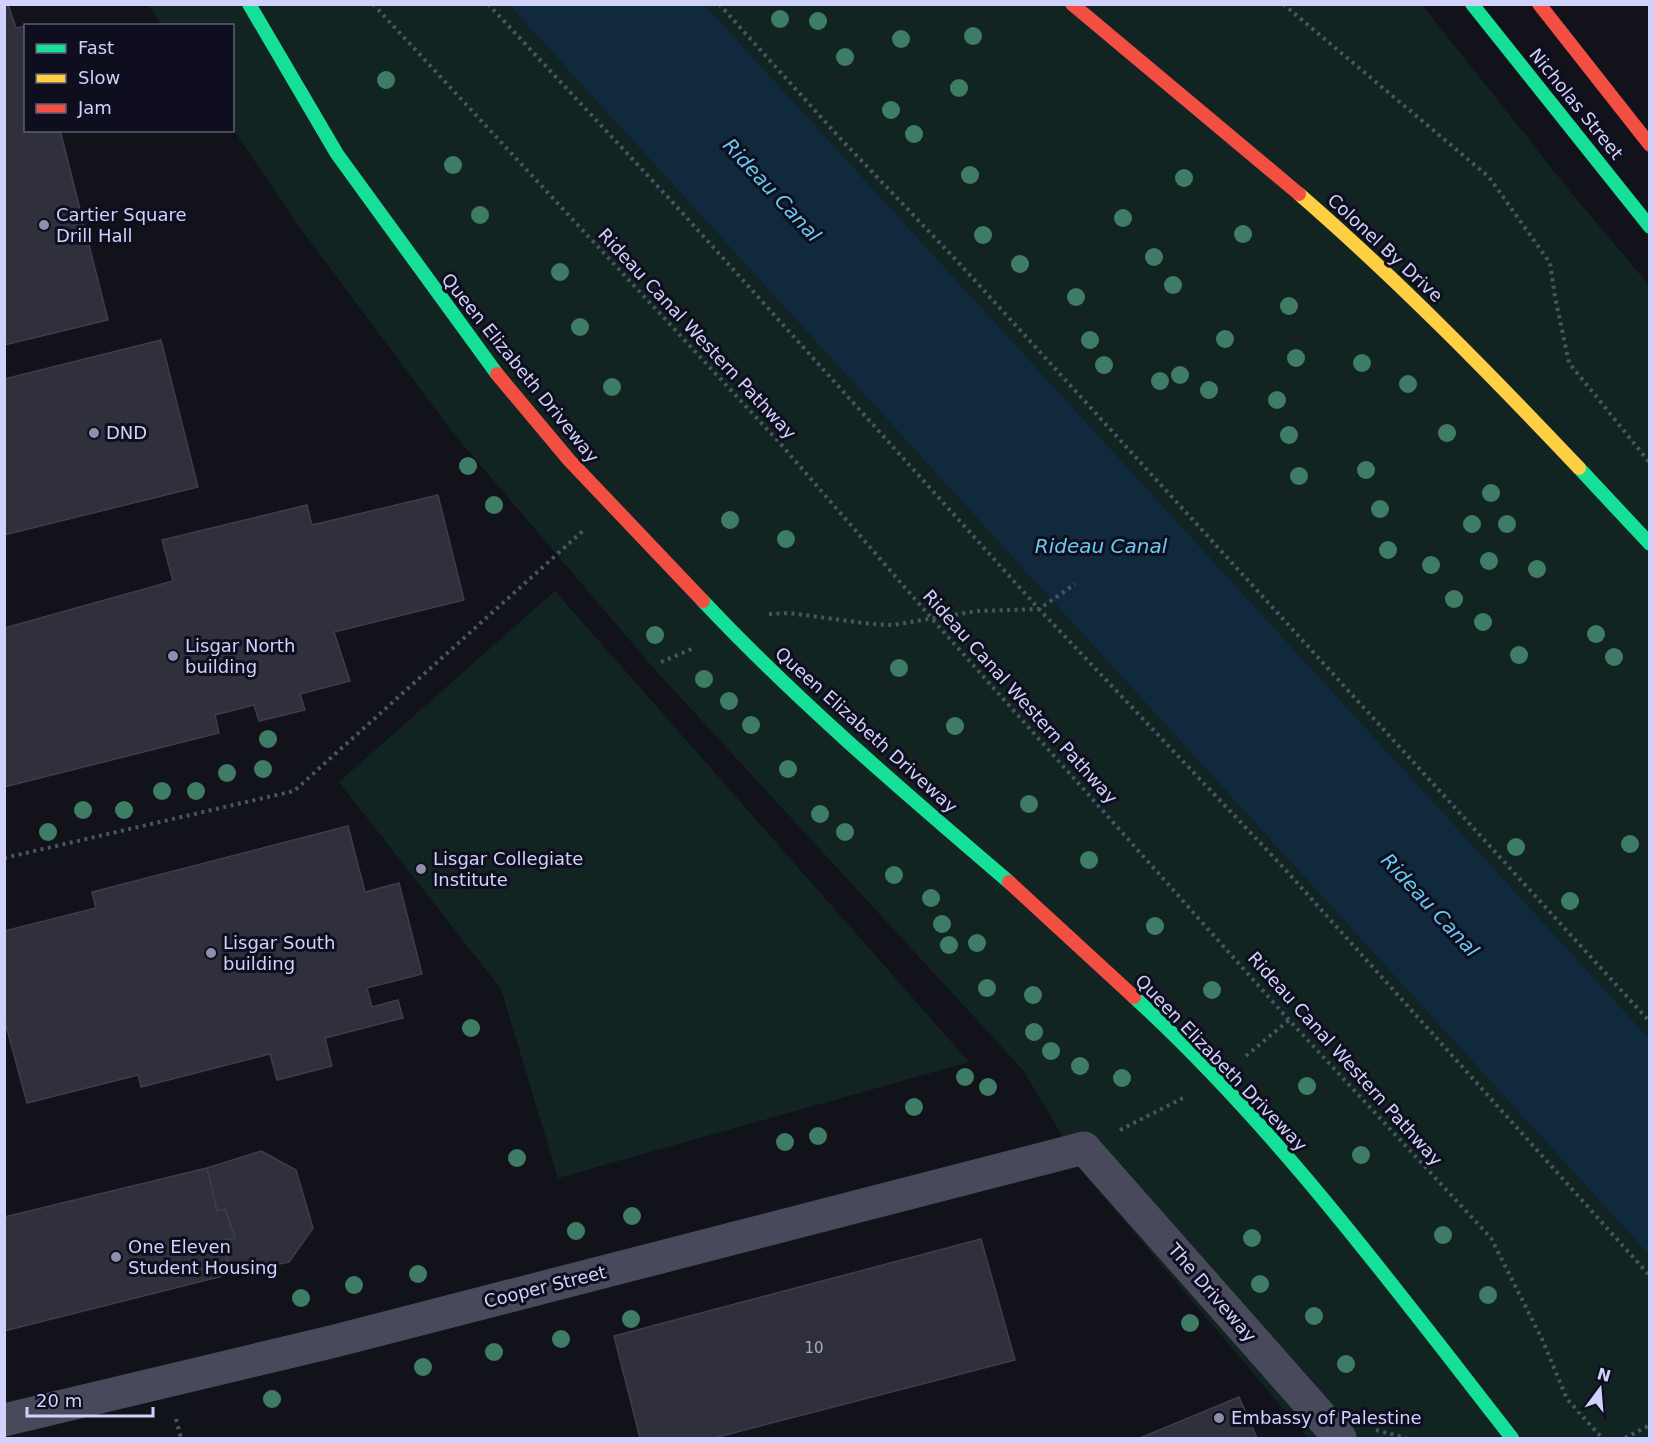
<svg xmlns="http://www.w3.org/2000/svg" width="1654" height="1443" font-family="'DejaVu Sans',sans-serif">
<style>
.green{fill:#122422}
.water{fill:#11293c}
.building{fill:#30303c;stroke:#3d3d4d;stroke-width:1.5}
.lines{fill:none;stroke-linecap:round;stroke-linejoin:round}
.path{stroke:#48575f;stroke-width:4;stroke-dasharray:3 4.5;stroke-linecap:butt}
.street{stroke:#484a5b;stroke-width:33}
.fast{stroke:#16e098;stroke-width:14}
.slow{stroke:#ffcf43;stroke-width:14}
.jam{stroke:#f24e42;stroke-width:14}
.tree{fill:#3f7c66}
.poi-dot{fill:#8e8fac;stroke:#0e0e1e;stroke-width:2}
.labels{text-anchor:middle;stroke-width:6;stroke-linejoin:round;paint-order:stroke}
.number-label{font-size:15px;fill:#a8aacb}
.street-label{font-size:18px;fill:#d0d2fb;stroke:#0e0e1e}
.poi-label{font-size:18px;fill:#d0d2fb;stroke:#0e0e1e;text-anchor:start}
.water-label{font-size:20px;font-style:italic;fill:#68c9f1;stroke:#0e0e1e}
</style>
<rect width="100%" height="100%" fill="#12121a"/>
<path class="green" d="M148,5h361l1140,1250v183h-341l-222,-262 -63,-106 -366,-398 -204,-239 -155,-208 -65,-96 -1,-103 -70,-1z
M705,5h717l151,190 76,90v753z
M555,591l414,471 -411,116 -57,-189 -162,-207z"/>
<path class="water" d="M509,5h196l944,1033v217z"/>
<path class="building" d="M4,4h4l8,24 10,-2v104h34l48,190 -104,25z
M161,340l37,147 -194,48v-156z
M438,495l26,105 -130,32 16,49 -50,13 5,16 -46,11 -5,-16 -39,10 4,18 -215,54v-159l169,-47 -11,-41 145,-35 5,20z
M348,826l17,66 34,-9 23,91 -55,14 5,19 26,-7 5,18 -78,20 7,28 -55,14 -7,-26 -129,33 -3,-12 -111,28 -23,-85v-87l92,-23 -4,-16z
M261,1151l35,19 17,58 -24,34 -58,12 -9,-34 13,-2 -10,-29 -8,2 -10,-43z
M207,1168l10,43 8,-2 10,29 -13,2 9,34 -227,57v-114z
M981,1239l34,121 -301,78h-74l-26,-102z
M1239,1397l18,41h-117z"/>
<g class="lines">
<path class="path" d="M373,4l405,437 155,179 356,400 202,218 51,101 25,60 35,39
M488,4l189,203 362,402 243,257 368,410
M719,4l119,132 120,126 692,760
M1283,4l206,173 61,86 5,34 14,66 81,100
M769,614l20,-1 82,11 21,1 86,-14 61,-2 36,-25
M661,662l33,-14
M4,858l290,-67 290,-261
M1246,1056l43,-36
M1120,1130l63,-32
M176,1419l5,19
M1376,1430l30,8
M1625,1438l25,-13"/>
<path class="street" d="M4,1420l331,-79 749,-193 256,290"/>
<path class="fast" d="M249,4l88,150 160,220
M1472,4l178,223
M1579,468l71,76
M703,601c95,101 201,191 306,281
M1134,997c143,131 259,289 378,441"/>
<path class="slow" d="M1299,194c99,86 190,179 280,274"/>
<path class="jam" d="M1072,4l227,190
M1539,4l111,141
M497,374l72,86 134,141
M1009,882l125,115"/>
</g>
<g class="tree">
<circle cx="780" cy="19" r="9"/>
<circle cx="818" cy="21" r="9"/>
<circle cx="973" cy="36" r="9"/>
<circle cx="901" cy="39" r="9"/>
<circle cx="845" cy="57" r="9"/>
<circle cx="386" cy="80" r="9"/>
<circle cx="959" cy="88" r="9"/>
<circle cx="891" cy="110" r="9"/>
<circle cx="914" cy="134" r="9"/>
<circle cx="453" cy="165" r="9"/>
<circle cx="970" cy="175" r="9"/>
<circle cx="1184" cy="178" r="9"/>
<circle cx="480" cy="215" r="9"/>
<circle cx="1123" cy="218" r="9"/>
<circle cx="1243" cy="234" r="9"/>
<circle cx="983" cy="235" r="9"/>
<circle cx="1154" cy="257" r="9"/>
<circle cx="1020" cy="264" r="9"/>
<circle cx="560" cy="272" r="9"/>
<circle cx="1173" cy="285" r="9"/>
<circle cx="1076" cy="297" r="9"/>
<circle cx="1289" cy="306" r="9"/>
<circle cx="580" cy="327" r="9"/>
<circle cx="1225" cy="339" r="9"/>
<circle cx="1090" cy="340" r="9"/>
<circle cx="1296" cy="358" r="9"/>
<circle cx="1362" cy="363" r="9"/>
<circle cx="1104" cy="365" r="9"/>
<circle cx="1180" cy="375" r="9"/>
<circle cx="1160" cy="381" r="9"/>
<circle cx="1408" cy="384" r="9"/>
<circle cx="612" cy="387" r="9"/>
<circle cx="1209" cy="390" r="9"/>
<circle cx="1277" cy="400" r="9"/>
<circle cx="1447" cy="433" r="9"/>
<circle cx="1289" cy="435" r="9"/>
<circle cx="468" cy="466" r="9"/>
<circle cx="1366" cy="470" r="9"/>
<circle cx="1299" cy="476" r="9"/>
<circle cx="1491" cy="493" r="9"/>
<circle cx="494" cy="505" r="9"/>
<circle cx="1380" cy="509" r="9"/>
<circle cx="730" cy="520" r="9"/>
<circle cx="1472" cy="524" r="9"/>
<circle cx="1507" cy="524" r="9"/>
<circle cx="786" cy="539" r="9"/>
<circle cx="1388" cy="550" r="9"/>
<circle cx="1489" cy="561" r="9"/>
<circle cx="1431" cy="565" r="9"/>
<circle cx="1537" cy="569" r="9"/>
<circle cx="1454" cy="599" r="9"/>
<circle cx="1483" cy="622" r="9"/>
<circle cx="1596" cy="634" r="9"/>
<circle cx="655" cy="635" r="9"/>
<circle cx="1519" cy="655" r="9"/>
<circle cx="1614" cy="657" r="9"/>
<circle cx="899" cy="668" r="9"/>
<circle cx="704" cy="679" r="9"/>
<circle cx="729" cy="701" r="9"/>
<circle cx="751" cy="725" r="9"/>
<circle cx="955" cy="726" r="9"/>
<circle cx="268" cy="739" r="9"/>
<circle cx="263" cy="769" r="9"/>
<circle cx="788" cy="769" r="9"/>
<circle cx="227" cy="773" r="9"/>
<circle cx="162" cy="791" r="9"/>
<circle cx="196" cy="791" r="9"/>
<circle cx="1029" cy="804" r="9"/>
<circle cx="83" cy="810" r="9"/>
<circle cx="124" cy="810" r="9"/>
<circle cx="820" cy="814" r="9"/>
<circle cx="48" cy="832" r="9"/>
<circle cx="845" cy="832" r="9"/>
<circle cx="1630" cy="844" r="9"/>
<circle cx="1516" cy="847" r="9"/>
<circle cx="1089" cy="860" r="9"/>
<circle cx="894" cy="875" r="9"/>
<circle cx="931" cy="898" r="9"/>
<circle cx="1570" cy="901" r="9"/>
<circle cx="942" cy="924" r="9"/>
<circle cx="1155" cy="926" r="9"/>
<circle cx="977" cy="943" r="9"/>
<circle cx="949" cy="945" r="9"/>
<circle cx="987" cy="988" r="9"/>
<circle cx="1212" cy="990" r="9"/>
<circle cx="1033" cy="995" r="9"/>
<circle cx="471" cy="1028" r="9"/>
<circle cx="1034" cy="1032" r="9"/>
<circle cx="1051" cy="1051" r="9"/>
<circle cx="1080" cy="1066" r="9"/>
<circle cx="965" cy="1077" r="9"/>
<circle cx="1122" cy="1078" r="9"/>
<circle cx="1307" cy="1086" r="9"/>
<circle cx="988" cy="1087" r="9"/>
<circle cx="914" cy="1107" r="9"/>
<circle cx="818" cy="1136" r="9"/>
<circle cx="785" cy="1142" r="9"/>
<circle cx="1361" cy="1155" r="9"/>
<circle cx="517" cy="1158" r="9"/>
<circle cx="632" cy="1216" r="9"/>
<circle cx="576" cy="1231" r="9"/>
<circle cx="1443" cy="1235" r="9"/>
<circle cx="1252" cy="1238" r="9"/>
<circle cx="418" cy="1274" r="9"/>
<circle cx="1260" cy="1284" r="9"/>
<circle cx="354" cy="1285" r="9"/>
<circle cx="1488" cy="1295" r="9"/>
<circle cx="301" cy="1298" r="9"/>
<circle cx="1314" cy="1316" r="9"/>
<circle cx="631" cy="1319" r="9"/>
<circle cx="1190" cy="1323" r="9"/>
<circle cx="561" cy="1339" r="9"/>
<circle cx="494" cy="1352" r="9"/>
<circle cx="1346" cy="1364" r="9"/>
<circle cx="423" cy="1367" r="9"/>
<circle cx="272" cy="1399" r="9"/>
</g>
<g class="poi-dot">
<circle cx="44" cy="225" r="6"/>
<circle cx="94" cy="433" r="6"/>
<circle cx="173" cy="656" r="6"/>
<circle cx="421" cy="869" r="6"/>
<circle cx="211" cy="953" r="6"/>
<circle cx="116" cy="1257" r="6"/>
<circle cx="1219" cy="1418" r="6"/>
</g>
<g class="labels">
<g class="number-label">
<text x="814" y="1353">10</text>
</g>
<g class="street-label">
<text transform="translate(1576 104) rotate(51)" y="6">Nicholas Street</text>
<text transform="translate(1385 248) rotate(43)" y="6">Colonel By Drive</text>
<text transform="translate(697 334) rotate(47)" y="6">Rideau Canal Western Pathway</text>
<text transform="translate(520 368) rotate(51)" y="6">Queen Elizabeth Driveway</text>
<text transform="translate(1020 697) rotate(48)" y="6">Rideau Canal Western Pathway</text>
<text transform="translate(866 730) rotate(42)" y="6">Queen Elizabeth Driveway</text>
<text transform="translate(1345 1059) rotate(48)" y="6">Rideau Canal Western Pathway</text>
<text transform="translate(1221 1063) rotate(46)" y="6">Queen Elizabeth Driveway</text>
<text transform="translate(545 1287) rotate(-14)" y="6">Cooper Street</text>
<text transform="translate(1212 1293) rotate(49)" y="6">The Driveway</text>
</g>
<g class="poi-label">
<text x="56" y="221">Cartier Square<tspan x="56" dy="21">Drill Hall</tspan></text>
<text x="106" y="439">DND</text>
<text x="185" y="652">Lisgar North<tspan x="185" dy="21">building</tspan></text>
<text x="433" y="865">Lisgar Collegiate<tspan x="433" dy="21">Institute</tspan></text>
<text x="223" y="949">Lisgar South<tspan x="223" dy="21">building</tspan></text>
<text x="128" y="1253">One Eleven<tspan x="128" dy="21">Student Housing</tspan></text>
<text x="1231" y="1424">Embassy of Palestine</text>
</g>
<g class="water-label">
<text transform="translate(772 190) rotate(47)" y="7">Rideau Canal</text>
<text x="1101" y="553">Rideau Canal</text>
<text transform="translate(1430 905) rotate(47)" y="7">Rideau Canal</text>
</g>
</g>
<rect width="1654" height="1443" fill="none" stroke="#d0d2fb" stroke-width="12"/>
<rect x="24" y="24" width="210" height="108" fill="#0e0e1e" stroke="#5c5c76" stroke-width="1.5"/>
<rect x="36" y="44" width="30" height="9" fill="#16e098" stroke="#5c5c76" stroke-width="1.5"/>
<text x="78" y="54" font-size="18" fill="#d0d2fb">Fast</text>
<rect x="36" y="74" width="30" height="9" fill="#ffcf43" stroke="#5c5c76" stroke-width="1.5"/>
<text x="78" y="84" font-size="18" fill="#d0d2fb">Slow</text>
<rect x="36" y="104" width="30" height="9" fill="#f24e42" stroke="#5c5c76" stroke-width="1.5"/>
<text x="78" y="114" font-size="18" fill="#d0d2fb">Jam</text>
<g transform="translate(1600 1389) rotate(16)" stroke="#0e0e1e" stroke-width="4.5" paint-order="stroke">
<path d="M0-4.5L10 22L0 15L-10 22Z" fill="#d0d2fb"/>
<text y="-9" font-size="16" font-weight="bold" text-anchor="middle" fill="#d0d2fb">N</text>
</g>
<path d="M27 1407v9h126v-9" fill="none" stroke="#d0d2fb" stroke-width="3"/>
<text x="36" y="1407" font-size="18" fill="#d0d2fb" stroke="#0e0e1e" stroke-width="4.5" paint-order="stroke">20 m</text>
</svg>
